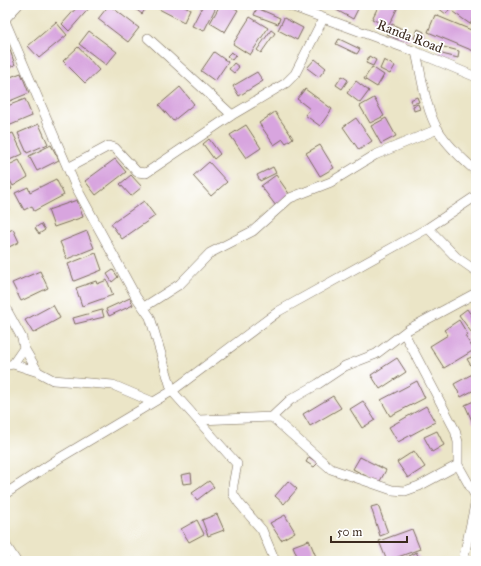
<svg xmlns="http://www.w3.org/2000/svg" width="481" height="566" font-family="'IM FELL Great Primer',serif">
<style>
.building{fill:#d8a5df}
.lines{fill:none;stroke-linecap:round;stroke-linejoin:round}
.minor-casing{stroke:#796b59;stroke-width:10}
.minor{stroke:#fff;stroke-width:9}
.labels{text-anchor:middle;stroke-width:3.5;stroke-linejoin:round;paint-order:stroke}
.street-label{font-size:14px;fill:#3b2a1e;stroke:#fff}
</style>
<rect width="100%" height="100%" fill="#fff"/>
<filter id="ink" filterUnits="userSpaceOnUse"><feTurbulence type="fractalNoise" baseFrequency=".025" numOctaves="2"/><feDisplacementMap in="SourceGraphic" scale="8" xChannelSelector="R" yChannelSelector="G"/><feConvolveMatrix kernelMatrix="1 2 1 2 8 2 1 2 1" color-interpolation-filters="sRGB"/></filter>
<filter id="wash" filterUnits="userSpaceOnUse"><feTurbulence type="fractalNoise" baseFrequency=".012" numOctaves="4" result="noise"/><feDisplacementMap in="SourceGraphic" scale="16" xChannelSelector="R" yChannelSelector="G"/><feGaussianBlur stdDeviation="0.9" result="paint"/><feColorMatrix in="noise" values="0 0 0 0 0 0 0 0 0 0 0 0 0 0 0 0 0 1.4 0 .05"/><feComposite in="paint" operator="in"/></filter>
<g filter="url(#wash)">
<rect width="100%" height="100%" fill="#ebe5c7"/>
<g id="blocks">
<path class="building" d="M79,5h13l-23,26 -7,-7z
M109,5l30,23 -11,14 -30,-23z
M130,5h18l-6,9z
M159,5h24l7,4 -6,13 -27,-14z
M203,5h14l-13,26 -12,-5z
M220,5h9l9,5 -13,22 -15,-9z
M245,5h7l-2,4 -6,-2z
M327,5h33l-7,14z
M379,5h20l-11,22 -16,-8z
M434,5h16l2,1 -6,8z
M458,5h18v10l-6,9 -17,-12z
M257,8l23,10 -2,6 -24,-9z
M435,15l41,17v20l-48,-20z
M250,17l18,11 -18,27 -17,-11z
M284,18l19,10 -6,12 -19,-10z
M56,22l11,13 -28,23 -11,-12z
M392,24l20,10 -3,7 -10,-4 -1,2 -11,-5z
M418,29l6,3 -3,9 -7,-3z
M271,30l4,3 -14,20 -4,-3z
M89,31l28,21 -11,13 -27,-21z
M339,39l21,10 -3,5 -21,-10z
M7,41l8,24 -10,3v-6h2l-2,-20z
M440,46l19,5 -1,7 -20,-5z
M78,47l21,23 -14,13 -22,-22z
M214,52l14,10 -13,19 -14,-10z
M231,52l5,3 -4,5 -5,-4z
M369,56l7,4 -3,6 -7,-3z
M315,59l11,9 -7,9 -12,-9z
M384,60l11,6 -5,8 -10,-5z
M234,63l5,4 -5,6 -5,-4z
M372,67l12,8 -7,12 -13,-8z
M257,72l6,9 -24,15 -6,-10z
M21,73l8,20 -24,10v-24z
M342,76l6,4 -6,9 -6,-4z
M356,81l13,10 -9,12 -13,-10z
M180,87l14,17 -21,17 -14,-16z
M305,89l27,20 -12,17 -15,-11 5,-6 -13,-10z
M417,97l2,5 -7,2 -2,-4z
M374,98l10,18 -14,7 -10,-17z
M25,99l7,17 -26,11 -1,-20z
M418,104l2,5 -6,2 -1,-5z
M275,112l18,26 -7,5 -3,-4 -9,6 -15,-22z
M356,118l16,23 -13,9 -16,-23z
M386,118l10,18 -15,8 -10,-18z
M39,124l9,20 -21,9 -9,-20z
M246,125l15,23 -15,10 -16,-23z
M13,133l10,21 -18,8v-26z
M209,139l11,15 -6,5 -11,-15z
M51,145l8,15 -22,11 -8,-15z
M320,145l14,23 -14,8 -14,-23z
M115,159l11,13 -30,23 -11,-14z
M19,160l9,17 -15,9 -8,-15v-4z
M209,162l18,20 -16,14 -18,-20z
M273,167l3,6 -16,8 -3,-6z
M5,174l7,15 -7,3z
M131,175l11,12 -11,9 -11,-12z
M276,175l14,20 -14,11 -15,-20z
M56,179l8,16 -30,16 -2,-5 -8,4 -9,-17 13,-6 2,5z
M77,200l6,17 -29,10 -6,-17z
M144,201l11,15 -33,23 -11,-15z
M5,202l4,8 -4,2z
M41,224l4,6 -6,4 -4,-6z
M13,229l6,13 -14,7v-16z
M87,231l7,17 -27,11 -7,-17z
M96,253l6,17 -28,11 -6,-17z
M113,270l5,7 -6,5 -5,-8z
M40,271l8,17 -27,13 -9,-18z
M107,280l6,15 -31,11 -6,-18 20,-7 1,3z
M130,298l3,7 -24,11 -3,-7z
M53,305l7,13 -27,15 -8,-13z
M467,309l9,13v17l-17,-24z
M102,310l2,7 -29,7 -2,-6z
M459,320l9,15 -3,1 9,14 -30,18 -14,-22 18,-11 -4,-5z
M476,355v9l-4,3 -5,-8z
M397,358l9,14 -26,17 -9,-14z
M476,372v17l-15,8 -7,-13z
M417,381l8,17 -35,18 -9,-16z
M333,396l8,12 -31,18 -7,-12z
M476,400v22l-3,1 -8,-18z
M363,401l12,19 -13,8 -12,-19z
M426,406l9,16 -37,20 -9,-15z
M437,431l7,14 -12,7 -8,-15z
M414,451l11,16 -17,11 -11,-16z
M309,457l9,6 -4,4 -8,-5z
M360,457l26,13 -7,13 -26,-14z
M191,473l1,10 -9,1 -2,-9z
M209,481l5,6 -17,13 -5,-7z
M288,481l9,8 -13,15 -9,-8z
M378,505l10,28 -8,3 -9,-29z
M217,514l7,16 -16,6 -6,-16z
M285,515l10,17 -14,8 -11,-17z
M197,520l7,14 -15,8 -8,-13z
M476,527v10l-5,-6z
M412,529l8,20 -33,12 -8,-20z
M309,540l8,19 -5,2h-13l-6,-15z
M416,552l5,9h-22z"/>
</g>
</g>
<g filter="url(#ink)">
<use href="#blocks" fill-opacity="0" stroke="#796b59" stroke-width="1"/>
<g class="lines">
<g class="minor-casing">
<path id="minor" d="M288,5l128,47 60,25
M5,19l13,-14
M5,21l70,164 61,112 14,20 22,74 65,73 -4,21v9l6,9 23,27 13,31
M148,38l84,77
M416,52c6,25 9,56 22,78 10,16 24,29 38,41
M68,168l41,-22 6,2 22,24 9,1 86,-58 54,-32 9,-9 28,-55
M428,228l28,29 20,14
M5,307l17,31 2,10 -11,16 -8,2
M144,307l36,-23 30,-31 43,-22 37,-33 41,-16 44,-27 63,-26
M404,333l51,97 3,12v23l18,32
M24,348l14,24
M13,364l25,8 15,8 60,5 40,17
M272,417l59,52 61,21 13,1 14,-5 39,-21
M199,420l73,-3 18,-17 28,-16 27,-18 31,-12 33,-25 67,-36
M5,494l53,-35 114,-68 107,-80 149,-83 48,-32
M5,544l11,17
M463,561l13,-61
M475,561h1"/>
</g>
<use href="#minor" class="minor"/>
</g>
</g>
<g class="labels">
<g class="street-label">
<text transform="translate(410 36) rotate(21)" y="5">Randa Road</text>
</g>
</g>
<rect width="481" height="566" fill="none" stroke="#fff" stroke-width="20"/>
<path d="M331 536v6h76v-6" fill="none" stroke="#3b2a1e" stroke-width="2"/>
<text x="337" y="536" font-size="12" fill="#3b2a1e" stroke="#ffffff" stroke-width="3" paint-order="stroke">50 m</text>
</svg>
